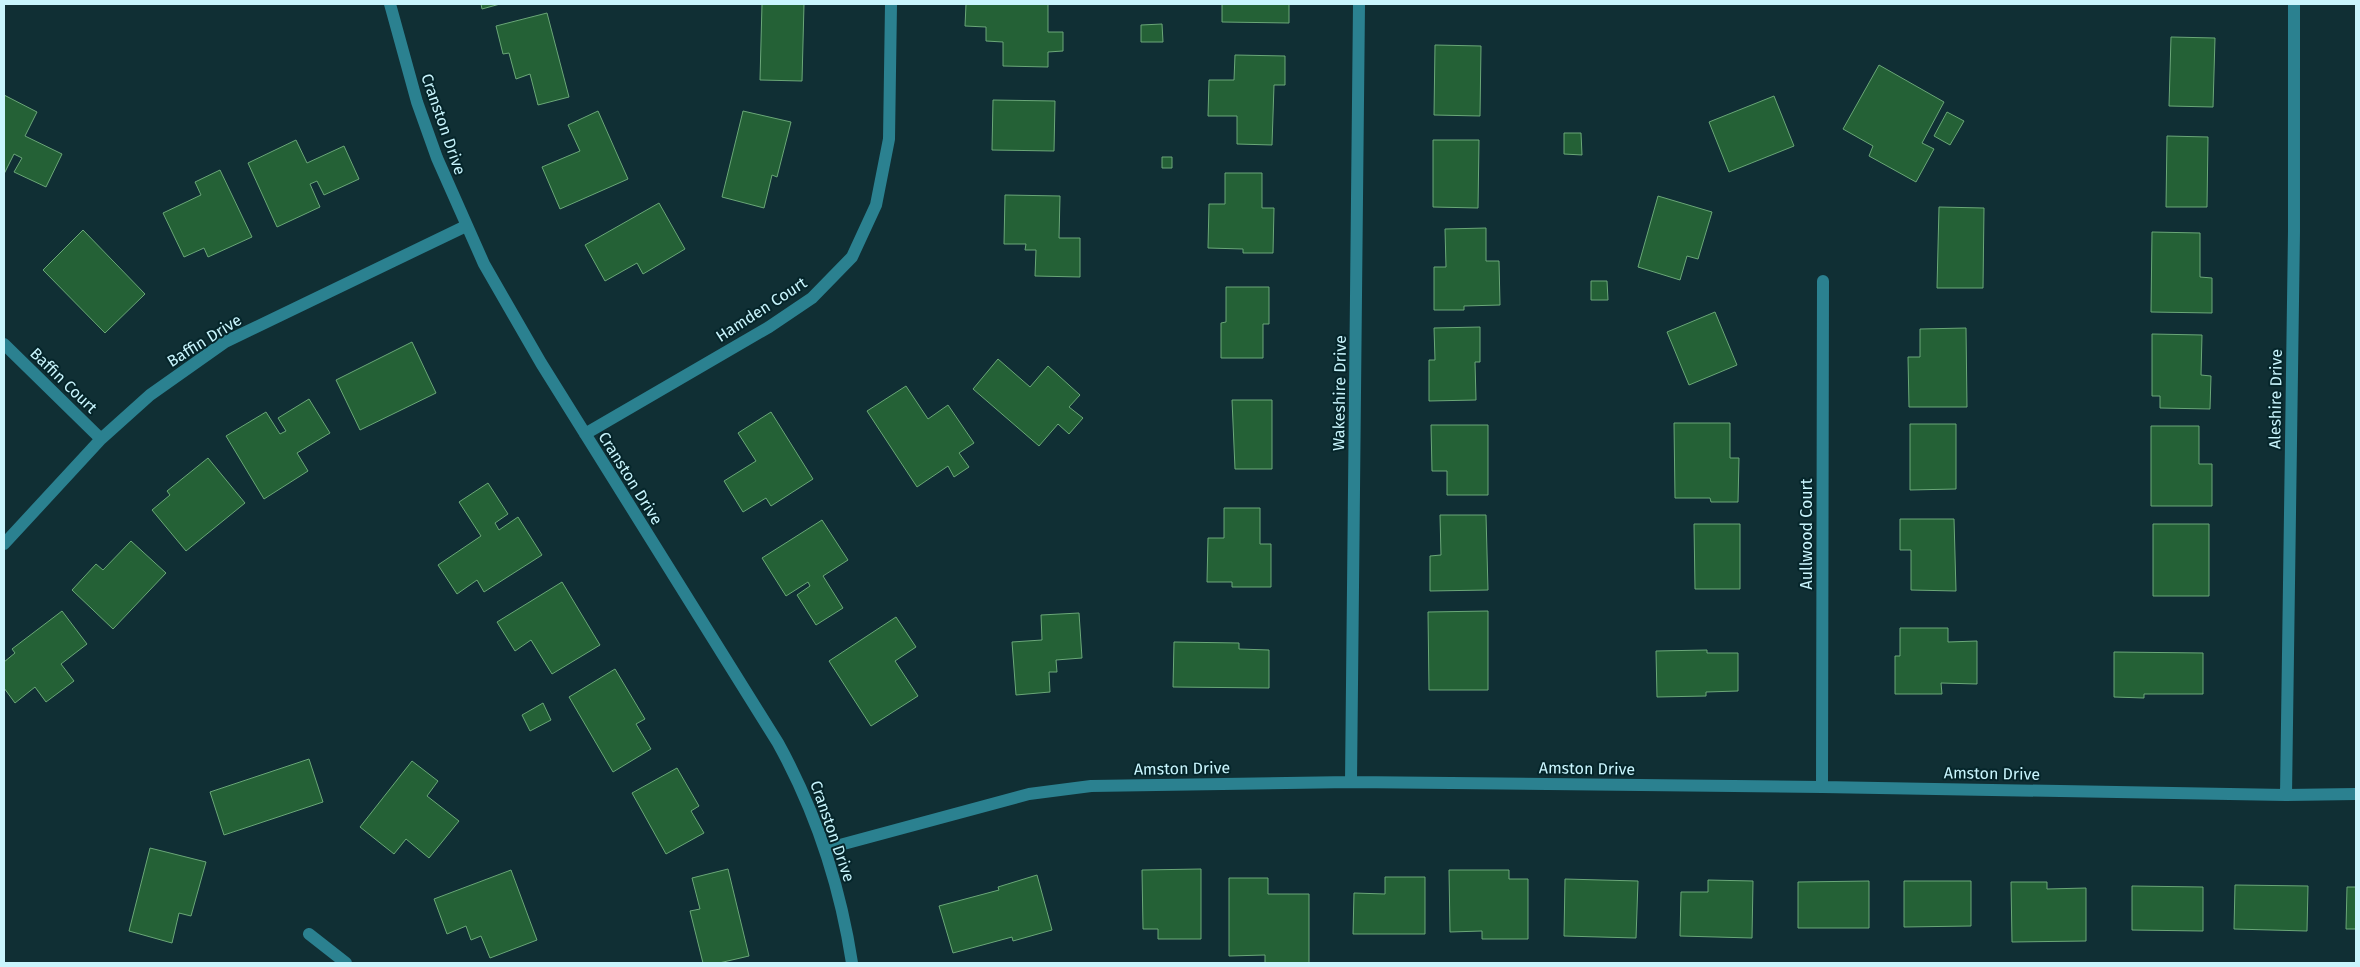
<svg xmlns="http://www.w3.org/2000/svg" width="2360" height="967" font-family="'Fira Sans',sans-serif">
<style>
.building{fill:#246136;stroke:#6aa778}
.lines{fill:none;stroke-linecap:round;stroke-linejoin:round}
.minor{stroke:#2b8190;stroke-width:12}
.labels{text-anchor:middle;stroke-width:4;stroke-linejoin:round;paint-order:stroke}
.street-label{font-size:16px;fill:#c9f5fd;stroke:#05252a}
</style>
<rect width="100%" height="100%" fill="#102f34"/>
<path class="building" d="M481,4h19l-18,5z
M762,4h42l-2,77 -42,-1z
M966,4h82v28h15v19l-15,1v15l-45,-1v-24l-17,-1v-14l-21,-1z
M1222,4h67v19l-67,-1z
M547,13l22,84 -31,8 -8,-31 -14,5 -7,-26 -6,1 -7,-28z
M1162,24l1,18h-22v-17z
M2171,37l44,1 -2,69 -44,-1z
M1435,45l46,1 -1,70 -46,-1z
M1235,55l50,1v29h-11l-2,60 -35,-1v-28h-29l1,-36h25z
M1879,65l65,37 -22,41 12,6 -18,33 -47,-26 4,-10 -30,-17z
M4,95l33,17 -12,24 37,18 -16,33 -32,-15 8,-14 -8,-4 -10,20z
M1774,96l20,50 -65,26 -20,-50z
M993,100l62,1 -1,50 -62,-1z
M598,111l30,68 -68,30 -18,-42 38,-16 -12,-26z
M743,111l48,11 -14,55 -5,-2 -8,33 -42,-11z
M1947,112l17,9 -14,24 -16,-9z
M1564,133h17l1,22 -18,-1z
M2167,136l41,1 -1,70h-41z
M296,140l11,23 37,-17 15,33 -35,16 -7,-14 -7,3 10,23 -43,20 -29,-64z
M1433,140h46l-1,68 -45,-1z
M1162,157h10v11h-10z
M220,170l32,67 -44,20 -4,-9 -20,9 -21,-44 38,-18 -6,-13z
M1225,173h37v35h12l-1,45h-30v-4l-35,-1 1,-44h16z
M1005,195l55,1 -1,42h21v39l-45,-1 1,-26h-11l1,-6h-22z
M1658,196l54,16 -14,47 -11,-3 -7,24 -42,-13z
M659,203l26,46 -42,25 -6,-11 -32,18 -20,-36z
M1939,207l45,1 -1,80h-46z
M1486,228v33h13l1,44 -36,1v4h-30v-43h12l-1,-38z
M83,230l62,64 -40,39 -62,-63z
M2152,232l48,1v44l12,1v35l-61,-1z
M1591,281h16l1,19h-17z
M1226,287h43v37h-6v34h-42v-35l5,-1z
M1715,312l22,53 -48,20 -22,-53z
M1480,327v35h-5l1,38 -47,1v-41h6l-1,-32z
M1966,328l1,79h-58l-1,-50h12v-28z
M2152,334l50,1 -1,40 10,1 -1,33 -50,-1v-12h-8z
M412,342l24,51 -76,37 -24,-50z
M998,359l32,28 18,-21 32,29 -11,12 14,11 -14,16 -11,-10 -19,22 -66,-57z
M906,386l22,33 20,-14 26,38 -15,10 10,14 -15,10 -6,-11 -31,21 -50,-76z
M309,399l21,34 -33,20 11,18 -44,28 -38,-63 40,-24 14,22 6,-3 -8,-13z
M1232,400h40v69h-37z
M771,412l42,67 -42,27 -5,-8 -23,14 -19,-31 32,-20 -18,-28z
M1674,423h56v35h9l-1,44h-27l-1,-4h-35z
M1910,424h46v65l-46,1z
M1431,425h57v70h-41v-24h-15z
M2151,426h48v38h13v42h-61z
M208,458l37,45 -59,48 -34,-41 18,-15 -3,-4z
M488,483l20,31 -13,9 4,7 19,-13 24,38 -58,37 -7,-12 -20,14 -19,-29 43,-29 -22,-34z
M1224,508h36v36h11v43h-39v-5h-25l1,-44h16z
M1440,515h46l2,75 -58,1v-35l11,-1z
M1900,519h54l2,72 -45,-1v-40h-11z
M822,520l26,40 -25,16 20,32 -27,17 -19,-30 13,-9 -2,-4 -22,14 -24,-38z
M1694,524h46v65h-45z
M2153,524h56v72h-56z
M131,541l35,32 -53,56 -41,-39 24,-26 7,6z
M562,582l38,63 -48,29 -21,-34 -16,11 -18,-29z
M62,611l25,33 -26,20 13,17 -28,21 -11,-15 -20,16 -11,-15v-26l11,-9 -3,-4z
M1488,611v79h-59l-1,-78z
M1079,613l3,45 -26,2 1,12h-8l1,20 -34,3 -4,-53 30,-2 -1,-25z
M896,617l20,30 -21,14 23,35 -47,30 -42,-65z
M1900,628h48v14l29,-1v43l-36,-1 1,11h-47v-38h5z
M1174,642l65,1v6l30,1v38l-96,-1z
M1707,650v3h31v38l-32,1v4l-49,1 -1,-46z
M2114,652l89,1v41h-59v4l-30,-1z
M615,669l30,50 -9,5 15,25 -38,23 -44,-75z
M543,703l8,17 -21,11 -8,-16z
M309,759l14,43 -99,33 -14,-43z
M412,761l26,20 -11,15 32,25 -30,37 -23,-19 -12,15 -34,-27z
M677,768l22,38 -8,5 13,22 -38,21 -34,-61z
M150,848l56,14 -15,54 -12,-3 -7,30 -43,-12z
M728,869l21,87 -30,7h-16l-13,-52 10,-2 -8,-31z
M1201,869v70h-43v-10h-15l-1,-59z
M511,870l26,70 -47,18 -9,-22 -10,4 -5,-14 -19,8 -13,-35z
M1449,870h60v9h19v60h-46v-8l-32,1z
M1037,875l15,55 -39,11 -1,-4 -59,16 -14,-47 60,-16 -1,-3z
M1385,877h40v57h-72l1,-41 31,1z
M1229,878h39v16h41v69h-44v-8l-36,1z
M1565,879l73,2 -2,57 -72,-2z
M1708,880l45,1 -1,57 -72,-2 1,-44h27z
M1869,881v47h-71v-46z
M1904,881h67v45l-67,1z
M2011,882h36v7l39,-1v53l-74,1z
M2235,885l73,1 -1,45 -73,-2z
M2132,886l71,1v44l-71,-1z
M2347,887h9v42h-10z"/>
<g class="lines">
<path class="minor" d="M390,4l27,98 20,56 47,106 57,99 237,380c38,69 62,142 74,220
M4,344l97,95
M585,434l184,-107 43,-29 40,-41 24,-52 13,-66 2,-135
M4,544l97,-105 49,-44 75,-53 241,-116
M1351,782l8,-778
M1822,787l1,-506
M2286,795l8,-564v-227
M825,849l204,-55 62,-8 260,-4 471,5 464,8 70,-1
M309,934l37,29"/>
</g>
<g class="labels">
<g class="street-label">
<text transform="translate(444 124) rotate(71)" y="6">Cranston Drive</text>
<text transform="translate(761 309) rotate(-33)" y="6">Hamden Court</text>
<text transform="translate(204 340) rotate(-32)" y="6">Baffin Drive</text>
<text transform="translate(64 380) rotate(44)" y="6">Baffin Court</text>
<text transform="translate(1339 393) rotate(-89)" y="6">Wakeshire Drive</text>
<text transform="translate(2275 399) rotate(-89)" y="6">Aleshire Drive</text>
<text transform="translate(631 478) rotate(58)" y="6">Cranston Drive</text>
<text transform="translate(1806 534) rotate(-90)" y="6">Aullwood Court</text>
<text transform="translate(1182 768) rotate(-1)" y="6">Amston Drive</text>
<text transform="translate(1587 768) rotate(1)" y="6">Amston Drive</text>
<text transform="translate(1992 773) rotate(1)" y="6">Amston Drive</text>
<text transform="translate(833 831) rotate(71)" y="6">Cranston Drive</text>
</g>
</g>
<rect width="2360" height="967" fill="none" stroke="#c9f5fd" stroke-width="10"/>
</svg>
